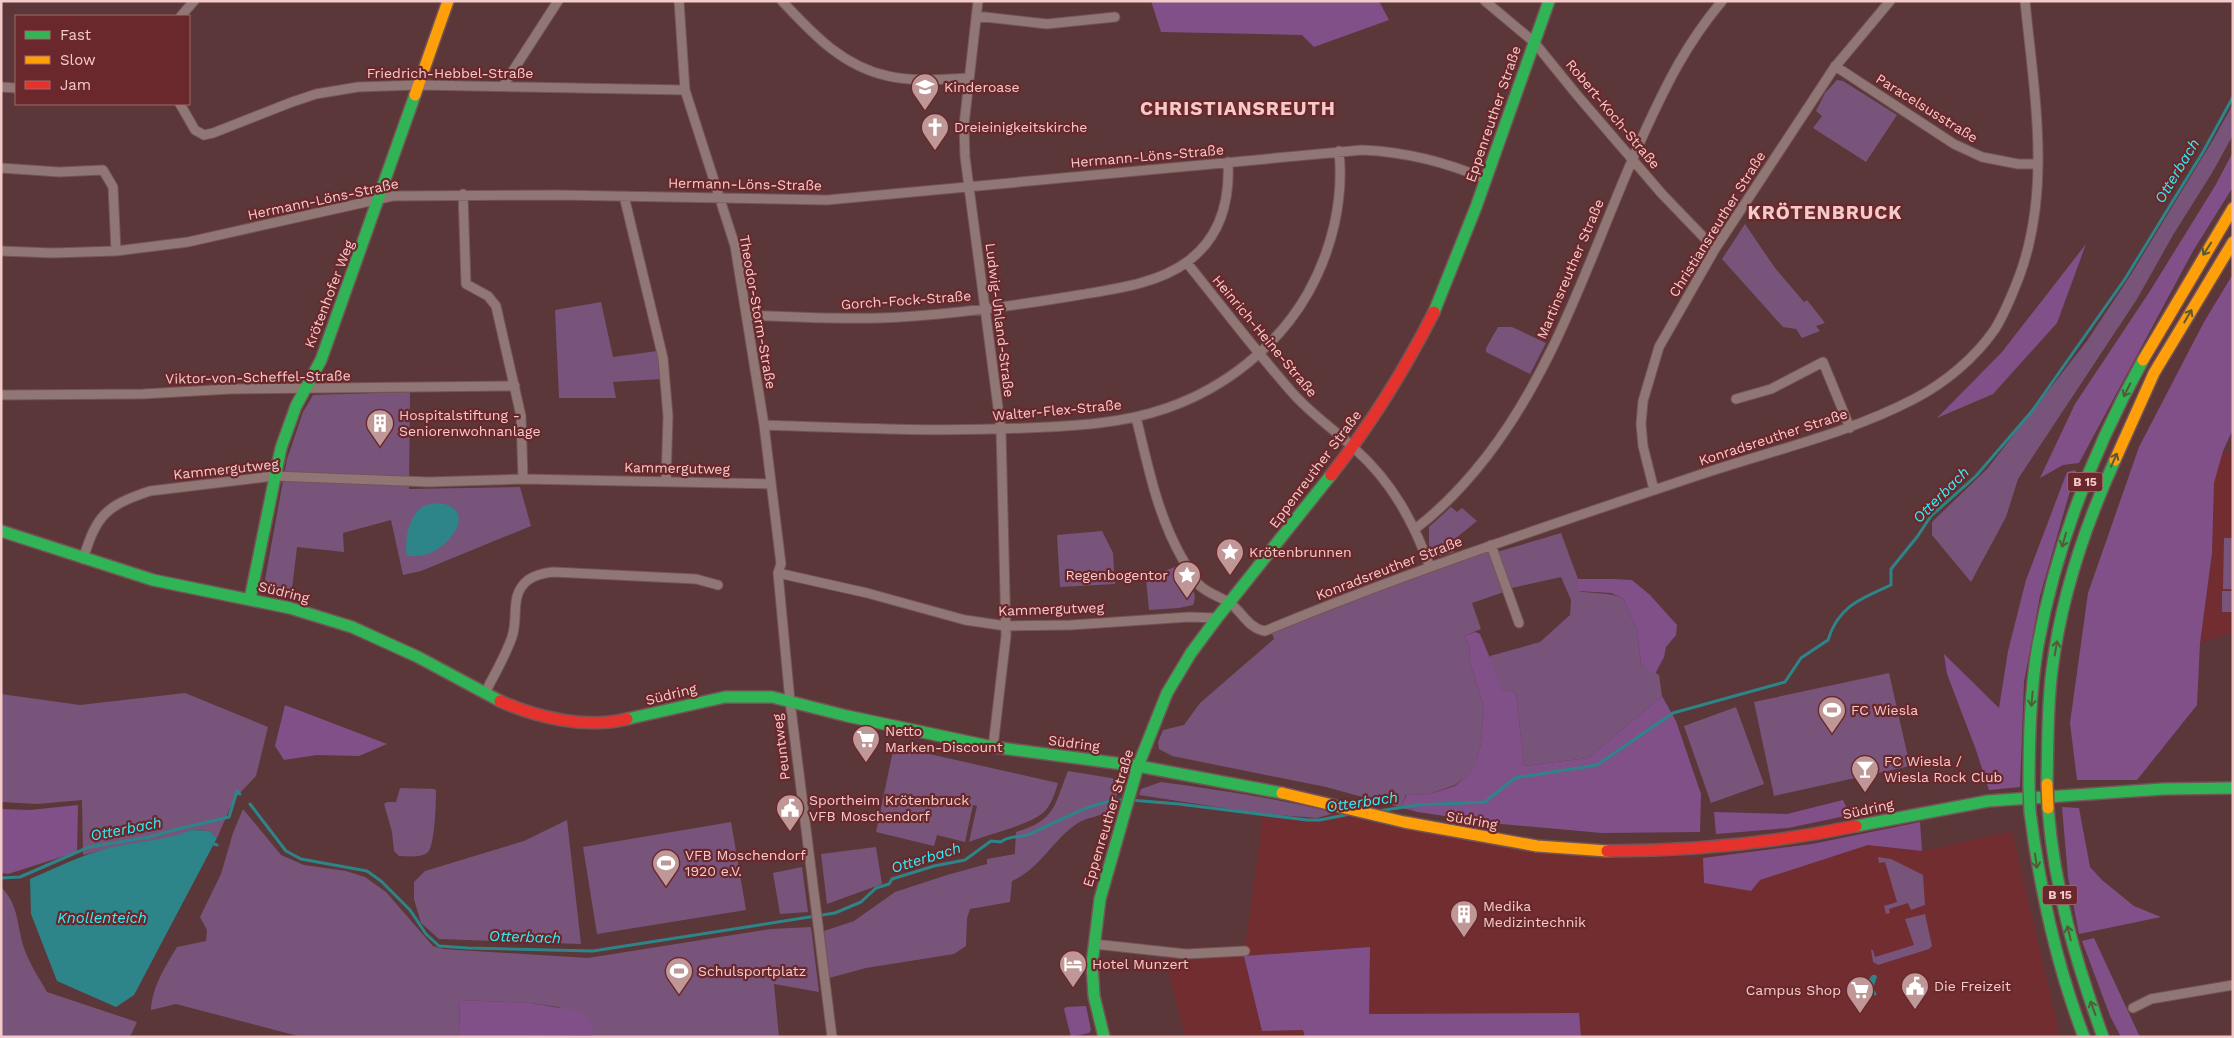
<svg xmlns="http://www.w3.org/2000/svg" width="2234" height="1038" font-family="'Work Sans',sans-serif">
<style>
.built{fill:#722d31}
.green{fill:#78547b}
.forest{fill:#815088}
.water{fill:#2d8589}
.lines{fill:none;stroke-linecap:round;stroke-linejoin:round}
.stream{stroke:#2d8589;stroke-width:3}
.street-casing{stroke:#745456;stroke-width:11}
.fast-casing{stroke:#745456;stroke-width:14}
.slow-casing{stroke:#745456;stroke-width:14}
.jam-casing{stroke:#745456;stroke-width:14}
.street{stroke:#917676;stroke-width:9}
.fast{stroke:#30b455;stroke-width:11}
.slow{stroke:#ff9f0a;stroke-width:11}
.jam{stroke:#e5322d;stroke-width:11}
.fast-bridge-casing{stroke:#745456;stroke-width:14;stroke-linecap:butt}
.slow-bridge-casing{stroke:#745456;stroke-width:14;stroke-linecap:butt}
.fast-bridge{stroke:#30b455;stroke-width:11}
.slow-bridge{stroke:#ff9f0a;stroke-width:11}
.oneway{stroke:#56593a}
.labels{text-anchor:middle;stroke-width:4.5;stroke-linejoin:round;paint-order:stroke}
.shield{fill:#6a282c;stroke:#cb9a9b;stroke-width:1}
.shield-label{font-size:12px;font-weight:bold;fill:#f5cbca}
.street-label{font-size:14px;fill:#f5cbca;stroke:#6a282c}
.poi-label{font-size:14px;fill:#f5cbca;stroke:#6a282c;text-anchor:start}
.water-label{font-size:15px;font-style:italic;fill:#31f1f9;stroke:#6a282c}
.district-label{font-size:19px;font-weight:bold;letter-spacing:1px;fill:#f5cbca;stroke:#6a282c}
</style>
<rect width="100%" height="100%" fill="#5b3739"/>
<path class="built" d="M2223,451l10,1v180l-33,11 12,-90 2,-70z
M1335,813l60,15 308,30 1,25 56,-3 108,-35 54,6 90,-20 48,206h-479l-3,-24 -209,1 1,-67 -126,9 18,75 42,-1 1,7h-120l-20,-80 60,-2 19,1 19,-142 54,4z"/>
<path class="green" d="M1837,80l6,1 54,34 -31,47 -53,-34 9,-12 -6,-5 9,-18z
M2233,104v31l-21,38 -39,62 -36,64 -119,180 -12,38 -35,65 -39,-47v-13l55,-53 100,-128 43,-65 83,-136z
M1745,224l30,44 29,34 3,-2 18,23 -9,3 4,5 -18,7 -6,-9 -13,-2 -61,-68z
M601,302l12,55 44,-6 4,28 -48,3 3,16h-57l-4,-88z
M1498,327h14l34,16 -16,31 -44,-22v-4z
M410,392l-1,97 111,-2 11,39 -110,45 -18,4 -12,-55 -48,13 1,19 -47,-5 -6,50 -21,-4 -6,-8 23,-126 16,-47 10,-17z
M1451,507l6,5 5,-4 15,13 -26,21 3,10 -14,4h-6l-5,-10v-19z
M1102,531l11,22 2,31 -55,3 -3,-52z
M1561,533l17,46v12c16,3 30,1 45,7l14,32 4,35 18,10 3,21 -74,62 -64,8 -8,-74 -13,-2 -14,-30 1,-4 50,-14 30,-27 1,-15 -10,-23 -49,11 -15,-36z
M2224,538h9v51h-10z
M1488,550l16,42 -32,11 9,26 -17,7 5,9 1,17 14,46 -3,36 -7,26 -19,15 -26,9 -23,1 -4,9 15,8 -91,-25 -154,-31 -13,-7 -1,-7 5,-12 21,-5 16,-22 74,-64 -3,-8z
M1177,566c8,11 23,25 16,39l-14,3 -30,2 -3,-31z
M2222,591h11v21h-11z
M1889,673l21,93 -136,30 -20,-94z
M185,693l83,34 -12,49 -22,23 -17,39 -7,-7 -19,-1 -19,8 -61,10 -28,7 -1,-55 -44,4 -37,-2v-108l79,11z
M1736,707l28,77 -53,19 -27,-77z
M894,746l164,37c-3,10 -6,20 -13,28 -12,13 -58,24 -76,31l8,-36 -4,-1 -8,37 -28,-7 -3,11 -58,-14z
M1068,771l49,8 3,2c-3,10 -3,21 -11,29 -8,7 -22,7 -31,13 -25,16 -38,46 -66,58l-2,21 -40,7 -3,9 -1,28 -12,8 -88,14 -37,10 -5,-47 30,-10 41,-29 52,-17 40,-11v-5l28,-5 -1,15 2,-37c40,-12 38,-26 52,-61z
M1161,782c58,8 116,16 174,31l-18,5 -54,-4 -124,-19 2,-6z
M400,788l35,1 1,2c0,11 -1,57 -9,62 -8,5 -19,3 -28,3l-5,-5 -2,-19 -8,-28 3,-2h9z
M243,809l38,46 23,10 42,6 19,6 21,15 47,54 10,3 145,9 183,-29 40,-2 8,65 -45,-8 5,53h-186l-34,-30 -29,-4 -70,-3 -1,37h-157l-126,-33 -25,6c1,-23 14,-43 26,-63l29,-6 1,-11 -7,-13 21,-43 12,-41z
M567,820l14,124 -142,-5 -18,-16 -7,-24v-17l11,-11 99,-30z
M731,822l15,88 -149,24 -14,-87z
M876,847l6,37 -55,20 -6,-50z
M1878,857l13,2 32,16 2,30 -14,5 -3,-7 -19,6 1,4 -4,1 -2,-8 13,-4 -12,-40 -6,1z
M802,867l6,45 -28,2 -7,-41z
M1,887c18,17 16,40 23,61 5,15 15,30 23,44l90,30 -7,15h-129z
M1925,914l7,32 -3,3 -51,16 -5,-3 -2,-12h2l2,7 39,-12 -9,-26z"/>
<path class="forest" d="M1151,1h228l10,19 -75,27 -12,-12 -141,-3z
M2233,152v35l-40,64 -114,212 -16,2 -23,13 35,-74 75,-113 65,-105z
M2086,244l-29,79 -64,71 -56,24 65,-66z
M2233,274v155l-10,22 -9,32 -2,70 -12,90 -3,62 -60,75h-60l-7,-57 18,-130 51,-146 65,-125z
M2076,470l-36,126 -16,86 -4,105 -31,3 -13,-40 -29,-76 -3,-20 55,54 9,-57 18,-71 41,-108z
M1613,579l19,1 18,15 27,30 -1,10 -10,12 -2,10 -9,17 -14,-9 -4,-35 -14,-32 -12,-5 -33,-2v-12z
M1475,632l5,2 23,56 13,2 8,74 64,-8 74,-62 14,25 25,73 -1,38 -98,1 -101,-9 -84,-12 -15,-8 5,-9 22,-1 26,-8 19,-17 7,-25 3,-36 -14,-46 -1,-17 -5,-9z
M285,705l102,39 -28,12 -42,-1 -33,5 -9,-14z
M1843,800l7,15 -62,13 -72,6 -2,-22 73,2z
M78,805l-1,47 -69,22 -7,-1v-64l29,1z
M2062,807l17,1 11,59 12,13 32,26 27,11 -82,17 -11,-57z
M1920,822l2,29 -54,-6 -108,35 -9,11 -47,-8 -1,-25 109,-14z
M2094,938l46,99h-19l-11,-21 -28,-75z
M1370,947l-1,67 210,-1 2,24h-276l-2,-7 -41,1 -18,-75z
M460,1000l70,3 55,9 8,14 1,9 -135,2z
M1086,1006l5,24 -2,3 -18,4 -7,-28 2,-2z"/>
<path class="water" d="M438,503c38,5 16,38 -4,48 -9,5 -17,5 -27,5 -3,-16 2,-44 19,-51 3,-1 8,-1 12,-2z
M191,830l19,1 7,7 -83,157 -18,12 -59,-26 -26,-67 -1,-35c26,-11 51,-24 79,-31 28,-7 55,-7 82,-18z
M1872,975h4l1,2 -4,11 -4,3 -9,-2 -1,-7 9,-1z"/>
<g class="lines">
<path class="stream" d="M1130,800l49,4 128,16h13l30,-6
M250,804l36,47 15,8 66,12 14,10 29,29 16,24 13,12 29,2 125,3 242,-38 26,-11 15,-14 13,-4 3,-5 42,-13 31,-6 26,-19 10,1c7,-7 20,-4 29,-8 25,-11 69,-36 94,-34
M1378,811l40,-6 67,-3 30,-24 82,-13 76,-52 112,-31 16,-24 27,-18c10,-34 34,-42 63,-55v-16l26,-32 14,-21 45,-40 56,-65 93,-132 78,-127 30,-55
M214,844l3,1
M1,878l19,-1 69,-30 60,-10 29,-8 51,-12 8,-26 3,3
M1872,989l3,5"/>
<g class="street-casing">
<path id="street" d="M679,1l6,89 50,156 29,179 17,139 -3,9 12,128 42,336
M782,1c31,33 60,65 106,75 26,6 55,3 81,2
M978,1l-14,124 1,32 36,273 5,206 -13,111
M1485,1l49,41 43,53 85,99 53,55
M181,16l13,-15
M976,16l71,8 68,-7
M1835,66l119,78 28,13 36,7h20
M503,86l55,-85
M1,87l15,1
M180,104l15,26 9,5 9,-2 79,-31 24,-8 42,-7 60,-2 267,5
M1,168l58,4 44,-2 10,17 3,64
M463,194l3,90 22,12 8,10 25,110 2,63
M624,196l39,162 5,58 -2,65
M1,251l52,2 63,-2 72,-9 205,-46 165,-1 269,5 535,-50c45,2 83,12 124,29
M1187,263c34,42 67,86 103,127 19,23 44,39 65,59 37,33 58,72 75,118
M746,315c44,2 89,4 133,3 66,-2 134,-12 200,-23 35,-6 78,-11 108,-33 33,-24 43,-61 41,-100
M1,395l142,-1 88,-5 284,-3
M1736,399l35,-10 52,-27 27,66
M1136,417c12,49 21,97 46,141 5,8 9,18 16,26 10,10 21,12 32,19 12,9 19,26 35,28 142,-59 288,-107 434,-156 71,-24 148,-41 215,-76 31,-16 61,-41 81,-70 10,-16 17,-34 24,-52 33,-88 15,-184 6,-276
M764,425c87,3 174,7 261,3 48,-2 97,-4 142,-20 58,-20 111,-62 141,-115 24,-43 36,-93 31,-142
M1654,490l-11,-44 -2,-22 2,-23 16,-54 56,-98 119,-181 56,-67
M1415,529c28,-21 51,-46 72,-73 74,-96 108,-216 158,-325 23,-50 42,-88 77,-130
M1491,545l28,78
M83,559c14,-44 22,-53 67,-68l124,-15 155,6 94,-3 248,5
M778,573l89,20 98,27 41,6 65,-1 118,-8 28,1
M485,693c9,-18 20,-36 27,-56 7,-20 -3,-42 16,-57 7,-5 16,-7 25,-8l143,7 22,6
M1094,944l92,10 59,-3
M2133,1008l18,-9 82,-14"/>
</g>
<g class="fast-casing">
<path id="fast" d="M1434,312l42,-105 73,-206
M1,531l152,49 137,28 62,19 66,30 82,44
M250,599l31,-151 15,-42 25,-46 94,-265
M627,719l98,-22h47l75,19 146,31 145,19 144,27
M2047,784c1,-38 0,-76 5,-114 9,-73 33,-144 63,-210
M2029,786c0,-47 1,-95 9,-141 18,-99 56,-196 105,-285
M2048,808c6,80 28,154 55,229
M2030,812c10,78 26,152 54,225
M1856,826l132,-25 175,-12 70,-1
M1104,1037l-10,-41 -2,-32 8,-65 38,-133 29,-73 24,-40 26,-35 114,-143"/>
</g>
<g class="slow-casing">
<path id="slow" d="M415,95l33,-94
M2143,360l90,-152
M2115,460l39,-87 79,-131
M1282,793l122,29 133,24 70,5"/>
</g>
<g class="jam-casing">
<path id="jam" d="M1331,475c40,-51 74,-106 103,-163
M500,701c38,17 86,28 127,18
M1607,851c83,0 168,-8 249,-25"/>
</g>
<use href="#street" class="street"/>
<use href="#fast" class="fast"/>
<use href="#slow" class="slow"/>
<use href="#jam" class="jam"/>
<g class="fast-bridge-casing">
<path id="fast-bridge" d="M2029,786l1,26"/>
</g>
<g class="slow-bridge-casing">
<path id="slow-bridge" d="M2047,784l1,24"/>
</g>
<use href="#fast-bridge" class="fast-bridge"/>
<use href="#slow-bridge" class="slow-bridge"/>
</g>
<defs><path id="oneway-shaft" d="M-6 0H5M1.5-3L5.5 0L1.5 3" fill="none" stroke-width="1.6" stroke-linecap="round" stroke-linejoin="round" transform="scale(1.25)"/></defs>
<g class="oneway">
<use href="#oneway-shaft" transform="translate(2207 249) rotate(123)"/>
<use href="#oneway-shaft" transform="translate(2188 316) rotate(-60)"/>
<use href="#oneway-shaft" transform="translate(2127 390) rotate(117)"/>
<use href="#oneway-shaft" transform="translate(2114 460) rotate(-66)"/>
<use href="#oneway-shaft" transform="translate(2064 540) rotate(106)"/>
<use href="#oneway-shaft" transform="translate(2056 648) rotate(-80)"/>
<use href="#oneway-shaft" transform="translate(2032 699) rotate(95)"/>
<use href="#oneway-shaft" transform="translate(2036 861) rotate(82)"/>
<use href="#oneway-shaft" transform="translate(2069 933) rotate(-104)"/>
<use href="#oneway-shaft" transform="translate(2093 1008) rotate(-110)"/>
</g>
<defs>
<g id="school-pin" transform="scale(1.4375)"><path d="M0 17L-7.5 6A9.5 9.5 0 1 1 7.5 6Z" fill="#bf9797" stroke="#6a282c"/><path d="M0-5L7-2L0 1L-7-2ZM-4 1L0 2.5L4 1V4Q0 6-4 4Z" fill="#fff"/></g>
<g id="church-pin" transform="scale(1.4375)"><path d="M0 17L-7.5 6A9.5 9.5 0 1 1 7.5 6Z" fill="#bf9797" stroke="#6a282c"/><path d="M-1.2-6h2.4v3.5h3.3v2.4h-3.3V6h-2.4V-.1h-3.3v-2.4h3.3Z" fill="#fff"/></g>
<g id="building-pin" transform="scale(1.4375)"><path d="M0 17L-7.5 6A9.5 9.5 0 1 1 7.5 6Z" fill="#bf9797" stroke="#6a282c"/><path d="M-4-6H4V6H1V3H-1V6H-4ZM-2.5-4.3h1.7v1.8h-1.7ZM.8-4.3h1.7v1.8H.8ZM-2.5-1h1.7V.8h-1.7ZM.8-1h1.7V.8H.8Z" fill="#fff"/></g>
<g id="sight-pin" transform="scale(1.4375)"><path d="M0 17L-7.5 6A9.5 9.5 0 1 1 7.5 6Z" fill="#bf9797" stroke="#6a282c"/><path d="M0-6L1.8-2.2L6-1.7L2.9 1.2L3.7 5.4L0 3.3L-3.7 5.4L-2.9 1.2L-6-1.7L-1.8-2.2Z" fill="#fff"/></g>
<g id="stadium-pin" transform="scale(1.4375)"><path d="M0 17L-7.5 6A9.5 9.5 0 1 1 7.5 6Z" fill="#bf9797" stroke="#6a282c"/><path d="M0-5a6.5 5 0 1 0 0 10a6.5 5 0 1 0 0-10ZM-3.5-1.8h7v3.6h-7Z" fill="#fff"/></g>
<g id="supermarket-pin" transform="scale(1.4375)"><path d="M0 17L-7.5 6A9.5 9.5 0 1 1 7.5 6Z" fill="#bf9797" stroke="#6a282c"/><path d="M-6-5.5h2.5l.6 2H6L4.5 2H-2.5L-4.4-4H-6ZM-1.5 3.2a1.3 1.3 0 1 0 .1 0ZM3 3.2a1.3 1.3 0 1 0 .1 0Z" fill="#fff"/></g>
<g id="bar-pin" transform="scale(1.4375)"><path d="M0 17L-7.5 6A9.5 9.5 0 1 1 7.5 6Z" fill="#bf9797" stroke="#6a282c"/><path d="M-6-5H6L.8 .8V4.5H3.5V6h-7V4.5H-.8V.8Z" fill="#fff"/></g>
<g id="civic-pin" transform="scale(1.4375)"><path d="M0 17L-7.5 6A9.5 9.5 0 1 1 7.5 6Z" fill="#bf9797" stroke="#6a282c"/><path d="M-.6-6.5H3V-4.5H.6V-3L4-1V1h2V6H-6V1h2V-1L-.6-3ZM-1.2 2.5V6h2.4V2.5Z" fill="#fff"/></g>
<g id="hotel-pin" transform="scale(1.4375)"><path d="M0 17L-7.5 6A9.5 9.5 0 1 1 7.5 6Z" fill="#bf9797" stroke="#6a282c"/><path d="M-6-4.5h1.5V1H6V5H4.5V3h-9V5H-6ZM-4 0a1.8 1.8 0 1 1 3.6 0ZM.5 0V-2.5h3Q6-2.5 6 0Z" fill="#fff"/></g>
</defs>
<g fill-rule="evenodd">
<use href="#school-pin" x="925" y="87"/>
<use href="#church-pin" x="935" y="127"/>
<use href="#building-pin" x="380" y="423"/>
<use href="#sight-pin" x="1230" y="552"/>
<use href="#sight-pin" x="1187" y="575"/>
<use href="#stadium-pin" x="1832" y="710"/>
<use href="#supermarket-pin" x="866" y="739"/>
<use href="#bar-pin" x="1865" y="769"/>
<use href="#civic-pin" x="790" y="808"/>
<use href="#stadium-pin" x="666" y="863"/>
<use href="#building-pin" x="1464" y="914"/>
<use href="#hotel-pin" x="1073" y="964"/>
<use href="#stadium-pin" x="679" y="971"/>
<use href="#civic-pin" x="1915" y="986"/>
<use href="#supermarket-pin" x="1860" y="990"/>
</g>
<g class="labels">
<g class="shield">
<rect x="2067.5" y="472.5" width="35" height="19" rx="4"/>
<rect x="2042.5" y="885.5" width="35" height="19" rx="4"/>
</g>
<g class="shield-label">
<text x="2085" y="486">B 15</text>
<text x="2060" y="899">B 15</text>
</g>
<g class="street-label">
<text x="450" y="78">Friedrich-Hebbel-Straße</text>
<text transform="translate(1927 108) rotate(32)" y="5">Paracelsusstraße</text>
<text transform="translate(1493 114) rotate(-71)" y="5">Eppenreuther Straße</text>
<text transform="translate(1613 114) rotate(50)" y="5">Robert-Koch-Straße</text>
<text transform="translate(1147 156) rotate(-5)" y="5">Hermann-Löns-Straße</text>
<text transform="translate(745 184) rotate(1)" y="5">Hermann-Löns-Straße</text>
<text transform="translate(323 199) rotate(-12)" y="5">Hermann-Löns-Straße</text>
<text transform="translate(1717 224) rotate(-58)" y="5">Christiansreuther Straße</text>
<text transform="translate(1570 269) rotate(-67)" y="5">Martinsreuther Straße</text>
<text transform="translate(329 294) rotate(-69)" y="5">Krötenhofer Weg</text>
<text transform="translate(906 300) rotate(-4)" y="5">Gorch-Fock-Straße</text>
<text transform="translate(758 312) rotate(80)" y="5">Theodor-Storm-Straße</text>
<text transform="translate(1000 320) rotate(83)" y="5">Ludwig-Uhland-Straße</text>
<text transform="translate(1265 336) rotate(50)" y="5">Heinrich-Heine-Straße</text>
<text transform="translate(258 377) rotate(-1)" y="5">Viktor-von-Scheffel-Straße</text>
<text transform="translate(1057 410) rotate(-5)" y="5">Walter-Flex-Straße</text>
<text transform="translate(1773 437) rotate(-18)" y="5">Konradsreuther Straße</text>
<text transform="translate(677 468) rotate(1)" y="5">Kammergutweg</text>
<text transform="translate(226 469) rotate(-6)" y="5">Kammergutweg</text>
<text transform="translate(1315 469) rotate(-53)" y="5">Eppenreuther Straße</text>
<text transform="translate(1389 568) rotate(-21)" y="5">Konradsreuther Straße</text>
<text transform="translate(284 592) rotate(14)" y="5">Südring</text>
<text transform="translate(1051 609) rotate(-2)" y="5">Kammergutweg</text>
<text transform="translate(671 694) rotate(-14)" y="5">Südring</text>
<text transform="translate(1074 743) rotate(7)" y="5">Südring</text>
<text transform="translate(781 747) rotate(-97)" y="5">Peuntweg</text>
<text transform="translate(1868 809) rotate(-12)" y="5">Südring</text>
<text transform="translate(1108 818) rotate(-73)" y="5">Eppenreuther Straße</text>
<text transform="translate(1472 820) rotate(10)" y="5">Südring</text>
</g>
<g class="poi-label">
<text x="944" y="92">Kinderoase</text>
<text x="954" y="132">Dreieinigkeitskirche</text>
<text x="399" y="420">Hospitalstiftung -<tspan x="399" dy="16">Seniorenwohnanlage</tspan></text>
<text x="1249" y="557">Krötenbrunnen</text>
<text x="1168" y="580" text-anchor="end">Regenbogentor</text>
<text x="1851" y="715">FC Wiesla</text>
<text x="885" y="736">Netto<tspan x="885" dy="16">Marken-Discount</tspan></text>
<text x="1884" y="766">FC Wiesla /<tspan x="1884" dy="16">Wiesla Rock Club</tspan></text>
<text x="809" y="805">Sportheim Krötenbruck<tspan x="809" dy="16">VFB Moschendorf</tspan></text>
<text x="685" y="860">VFB Moschendorf<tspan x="685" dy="16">1920 e.V.</tspan></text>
<text x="1483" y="911">Medika<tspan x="1483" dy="16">Medizintechnik</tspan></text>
<text x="1092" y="969">Hotel Munzert</text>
<text x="698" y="976">Schulsportplatz</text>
<text x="1934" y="991">Die Freizeit</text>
<text x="1841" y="995" text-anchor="end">Campus Shop</text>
</g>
<g class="water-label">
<text transform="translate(2177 171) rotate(-59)" y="5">Otterbach</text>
<text transform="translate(1941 495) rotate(-45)" y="5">Otterbach</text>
<text transform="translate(1362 802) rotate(-8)" y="5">Otterbach</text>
<text transform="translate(126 829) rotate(-11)" y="5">Otterbach</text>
<text transform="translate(926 858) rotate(-17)" y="5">Otterbach</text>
<text x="102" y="923">Knollenteich</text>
<text transform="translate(525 937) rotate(2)" y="5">Otterbach</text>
</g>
<g class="district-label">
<text x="1238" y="115">CHRISTIANSREUTH</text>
<text x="1825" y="219">KRÖTENBRUCK</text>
</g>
</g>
<rect width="2234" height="1038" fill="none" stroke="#f5cbca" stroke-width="5"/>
<rect x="15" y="15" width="175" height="90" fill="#6a282c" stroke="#a2696b"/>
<rect x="25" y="31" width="25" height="8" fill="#30b455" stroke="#a2696b"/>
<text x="60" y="40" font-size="15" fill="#f5cbca">Fast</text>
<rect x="25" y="56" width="25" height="8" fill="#ff9f0a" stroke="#a2696b"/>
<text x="60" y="65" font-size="15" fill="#f5cbca">Slow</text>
<rect x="25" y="81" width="25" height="8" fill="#e5322d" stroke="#a2696b"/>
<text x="60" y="90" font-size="15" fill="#f5cbca">Jam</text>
</svg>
